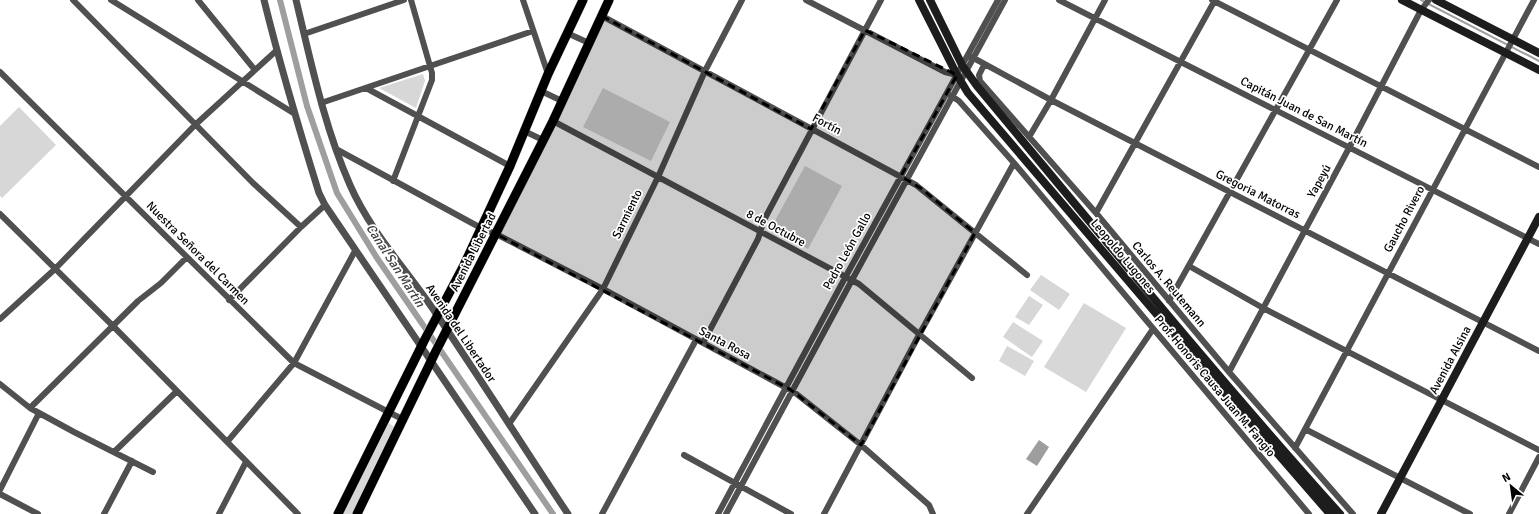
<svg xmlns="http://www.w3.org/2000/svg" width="1539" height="514" font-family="Signika,sans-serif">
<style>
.green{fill:#d7d7d7}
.water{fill:#9e9e9e}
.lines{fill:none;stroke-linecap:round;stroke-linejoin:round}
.stream{stroke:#9e9e9e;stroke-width:2}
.canal{stroke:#9e9e9e;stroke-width:6}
.primary-casing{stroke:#dbdbdb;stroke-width:10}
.minor{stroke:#505050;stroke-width:6}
.tertiary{stroke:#505050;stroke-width:7}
.secondary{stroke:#1d1d1d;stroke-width:8}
.primary{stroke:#000;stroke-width:9}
.marked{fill:#000;fill-opacity:0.2;stroke:#000;stroke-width:3;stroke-dasharray:8 5;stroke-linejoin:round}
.labels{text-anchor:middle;stroke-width:3.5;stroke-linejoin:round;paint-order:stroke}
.street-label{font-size:12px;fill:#000;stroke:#fff}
.water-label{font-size:13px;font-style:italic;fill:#3f3f3f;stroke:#fff}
</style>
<rect width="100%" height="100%" fill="#fff"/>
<path class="green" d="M423,74l2,7 -9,27 -37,-20z
M603,88l67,34 -19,39 -68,-34z
M19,107l37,38 -54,53 -2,-2v-70z
M805,166l37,20 -34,63 -37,-21z
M1041,275l29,19 -11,16 -29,-20z
M1029,296l14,9 -14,20 -14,-8z
M1084,303l42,25 -40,64 -42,-25z
M1013,322l30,19 -11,16 -29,-20z
M1007,346l27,15 -9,15 -26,-15z
M389,423l5,4 -42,87h-9l43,-89z"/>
<path class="water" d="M1039,440l10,7 -12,19 -11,-7z"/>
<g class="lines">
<path class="stream" d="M1421,0l118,61"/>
<path class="canal" d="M280,0l27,106 30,87 40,65 176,256"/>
<g class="primary-casing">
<path id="primary" d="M338,514l86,-173 40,-76 46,-99 38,-92 35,-74
M357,514l78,-161 118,-232 56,-121"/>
</g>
<path class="minor" d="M73,0l180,183 48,44
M111,0l184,114
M198,0l57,70
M523,0l25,74
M806,0l139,72 12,3
M1059,0l480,244
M1212,0l327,167
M602,16l314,169 111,90
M567,33l22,10
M304,34l100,-34
M968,55l83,45 488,251
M984,65l-5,10 1,6 116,132 133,159 124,142
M0,72l294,291 110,57
M366,88l144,78
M541,91l21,10
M950,95l9,6 55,62 295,351
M321,103l212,-72
M553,121l306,163 113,94
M524,131l19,9
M1029,137l22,-37 54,-100
M336,149l145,79 15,6 107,55 191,103 67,53 68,60 4,9
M393,181l39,-101v-7l-21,-73
M1096,213l119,-213
M0,214l114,113 184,187
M1189,266l74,42 276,142
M229,300l72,-73 24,-22
M1169,301l168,-301
M0,319l55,-50 140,-144 82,-75
M703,343l55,-104 6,-19 117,-220
M1229,372l120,-224 72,-138 8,-10
M0,384l30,24 44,24 79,40
M30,408l108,-107 23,-18 26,-26
M509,424l94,-135 55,-112 47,-106 37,-71
M1305,429l165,85
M227,442l67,-79 61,-112
M1295,448l239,-448
M114,452l63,-61
M684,455l107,59
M0,490l39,-77
M0,494l38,20
M104,514l28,-53
M219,514l27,-52
M602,514l94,-174
M718,514l128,-238 152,-276
M726,514l126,-234 153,-280
M824,514l95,-179 95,-172
M1027,514l126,-185
M1509,514l30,-57"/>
<path class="tertiary" d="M264,0c16,65 35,129 55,193l6,12 210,309
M296,0c15,62 28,126 54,185 21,48 58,86 87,130 45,66 87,133 131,199"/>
<path class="secondary" d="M919,0l38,75 11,18 191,224 171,197
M930,0l32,65 15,21c120,144 238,289 363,428
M1402,0l137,70
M1436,0l103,53
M1381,514l158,-297"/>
<use href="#primary" class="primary"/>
</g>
<path class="marked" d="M602,16l209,113 54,-99 92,45 -56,101 21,13 53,44 -114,212 -70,-55 -295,-156z"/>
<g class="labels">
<g class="street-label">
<text transform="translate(1304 112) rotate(27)" y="4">Capitán Juan de San Martín</text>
<text transform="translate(827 124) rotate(28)" y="4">Fortín</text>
<text transform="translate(1319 181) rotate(-61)" y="4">Yapeyú</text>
<text transform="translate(1258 194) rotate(27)" y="4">Gregoria Matorras</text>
<text transform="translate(627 214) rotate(-64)" y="4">Sarmiento</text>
<text transform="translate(1404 219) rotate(-62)" y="4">Gaucho Rivero</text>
<text transform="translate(776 228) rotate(28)" y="4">8 de Octubre</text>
<text transform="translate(847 251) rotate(-61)" y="4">Pedro León Gallo</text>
<text transform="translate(473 252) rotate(-63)" y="4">Avenida Libertad</text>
<text transform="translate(198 253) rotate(45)" y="4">Nuestra Señora del Carmen</text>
<text transform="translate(1123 256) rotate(50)" y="4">Leopoldo Lugones</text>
<text transform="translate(1169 284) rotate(50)" y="4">Carlos A. Reutemann</text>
<text transform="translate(461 333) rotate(56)" y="4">Avenida del Libertador</text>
<text transform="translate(725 343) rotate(28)" y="4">Santa Rosa</text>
<text transform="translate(1450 360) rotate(-62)" y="4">Avenida Alsina</text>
<text transform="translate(1215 386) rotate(50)" y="4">Prof. Honoris Causa Juan M. Fangio</text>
</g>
<g class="water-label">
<text transform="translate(396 265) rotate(57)" y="5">Canal San Martín</text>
</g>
</g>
<g transform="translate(1511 486) rotate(331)" stroke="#ffffff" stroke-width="3" paint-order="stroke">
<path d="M0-3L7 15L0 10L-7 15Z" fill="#000000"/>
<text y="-6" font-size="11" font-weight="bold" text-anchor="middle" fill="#000000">N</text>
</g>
</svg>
